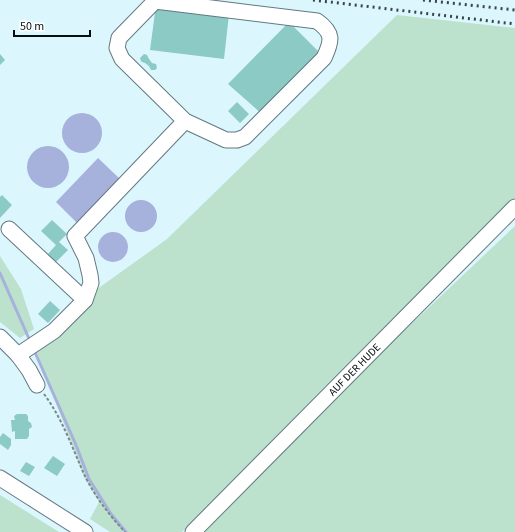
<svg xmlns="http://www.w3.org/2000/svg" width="515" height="532" font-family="'Source Sans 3',sans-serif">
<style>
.green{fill:#bce2ce}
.water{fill:#a6b1dc}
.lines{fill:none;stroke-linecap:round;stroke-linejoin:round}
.stream{stroke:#a6b1dc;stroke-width:3}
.building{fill:#8ccac5}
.minor-casing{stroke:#637980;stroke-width:17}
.path{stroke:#78898e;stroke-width:2;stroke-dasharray:3 2;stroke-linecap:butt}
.minor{stroke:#fff;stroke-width:15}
.rail{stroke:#394649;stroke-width:3;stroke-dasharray:2 4;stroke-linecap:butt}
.labels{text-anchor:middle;stroke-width:3;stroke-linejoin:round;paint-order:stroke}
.street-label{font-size:11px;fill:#050d0f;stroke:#fff}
</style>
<rect width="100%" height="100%" fill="#dcf6fd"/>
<path class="green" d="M397,15l118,13v170l-197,195 -136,139h-72l-20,-13 9,-17 -15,-25 -51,-135 49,-42 85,-61z
M515,226v306h-314l149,-150z
M0,256l21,33 13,40 -14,9 -20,-16z
M0,495l59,37h-59z"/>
<path class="water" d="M62 133a20 20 0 1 1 40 0a20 20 0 1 1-40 0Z
M27 167a21 21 0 1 1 42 0a21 21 0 1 1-42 0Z
M98,158l22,21 -42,45 -22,-22z
M125 216a16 16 0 1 1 32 0a16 16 0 1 1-32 0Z
M98 247a15 15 0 1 1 30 0a15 15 0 1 1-30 0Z"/>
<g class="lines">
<path class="stream" d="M0,273l30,68
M34,350l42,95 13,34 22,35 15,18"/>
</g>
<path class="building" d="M156,5l73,9 -5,45 -74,-9z
M289,22l32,32 -58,61 -35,-31z
M0,54l5,6 -5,5z
M144,54l3,1 2,4 3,4 4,1 1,4 -2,2h-4l-2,-4 -4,-3 -3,-1 -1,-1 -1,-3z
M237,102l12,12 -9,9 -12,-12z
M2,195l10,10 -12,13v-21z
M52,220l15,14 -8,8 9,8 -13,13 -8,-8 9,-10 -15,-14z
M50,301l10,9 -12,13 -10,-9z
M17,414h9l2,2v5l3,2 1,4 -3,2v7l-2,3h-12v-8l-3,1 -1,-12h4l-1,-4z
M3,433l8,6v6l-3,5 -8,-6v-7z
M53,456l12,8 -8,12 -13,-8z
M26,462l9,5 -6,9 -9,-5z"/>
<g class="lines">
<g class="minor-casing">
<g id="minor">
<path d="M9,229l76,71"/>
<path d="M0,337l18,18 11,15 8,15"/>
<path d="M18,355l36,-24 31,-31 6,-17 -1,-8 -4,-17 -11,-22 110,-115 41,19h11l8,-3 79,-79c8,-17 10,-25 -7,-37l-162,-20 -36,37 -2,10 5,11 54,53 9,9"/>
<path d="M0,478l85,54"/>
<path id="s1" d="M193,532l322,-325"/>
</g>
</g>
<path class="path" d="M44,394c18,24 28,53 40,80 10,21 25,41 41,58"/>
<use href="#minor" class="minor"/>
<path class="rail" d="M313,0l202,24
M423,0l92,10"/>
</g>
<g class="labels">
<g class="street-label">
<text dy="4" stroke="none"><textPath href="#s1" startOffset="229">AUF DER HUDE</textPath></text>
</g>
</g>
<path d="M14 30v6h76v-6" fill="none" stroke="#050d0f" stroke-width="2"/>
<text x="20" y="30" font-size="12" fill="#050d0f" stroke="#ffffff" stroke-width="3" paint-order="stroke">50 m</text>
</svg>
